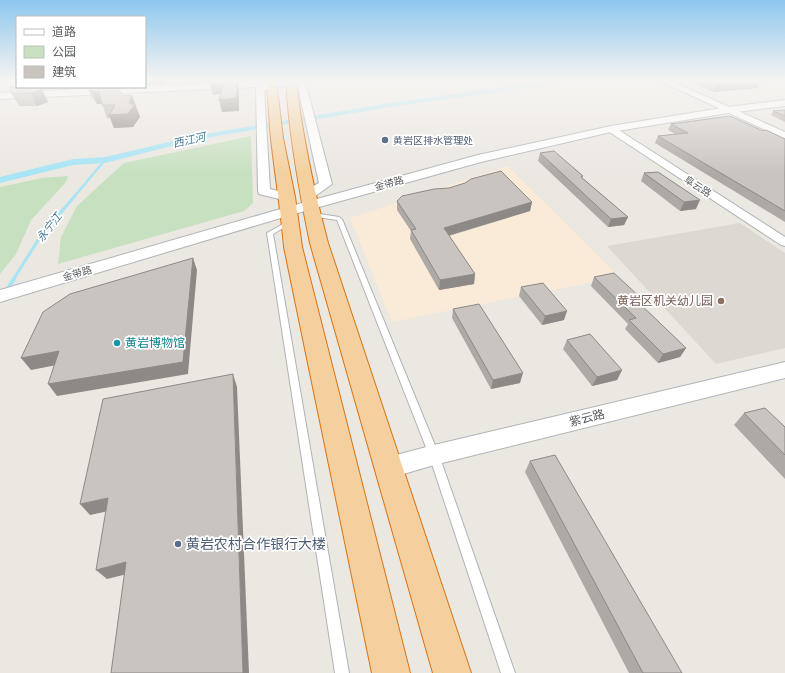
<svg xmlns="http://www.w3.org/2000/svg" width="785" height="673" font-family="'Roboto Condensed','Noto Sans SC',sans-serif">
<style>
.commercial{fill:#faebd8}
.education{fill:#ded8d3}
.green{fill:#c7e1c0}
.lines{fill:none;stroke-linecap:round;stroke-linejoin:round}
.stream-far2{stroke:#a6e4f6;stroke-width:2.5}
.stream-far1{stroke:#a6e4f6;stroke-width:3}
.stream{stroke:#a6e4f6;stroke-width:4}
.canal{fill:#a6e4f6;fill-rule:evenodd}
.service-casing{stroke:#afb3b6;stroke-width:2}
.minor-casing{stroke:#afb3b6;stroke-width:2}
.tertiary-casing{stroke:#afb3b6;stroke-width:2}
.secondary-casing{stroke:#b1b5b8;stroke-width:2}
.trunk-casing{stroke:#d87315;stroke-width:2}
.service{fill:#fff;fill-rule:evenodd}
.minor{fill:#fff;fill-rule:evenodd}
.tertiary{fill:#fff;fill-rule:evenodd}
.secondary{fill:#fff;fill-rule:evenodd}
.trunk{fill:#f4d09e;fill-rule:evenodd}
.wall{fill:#ada9a5}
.shaded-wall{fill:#8d8986}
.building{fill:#c9c4c0;stroke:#8d8986}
.service-dot{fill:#5c6f8a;stroke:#fff;stroke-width:1.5}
.education-dot{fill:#8d6e63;stroke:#fff;stroke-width:1.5}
.culture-dot{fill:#0f9aa8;stroke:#fff;stroke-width:1.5}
.labels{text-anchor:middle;stroke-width:3.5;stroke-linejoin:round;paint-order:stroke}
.far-service-label{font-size:10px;fill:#4e5e75;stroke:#fff;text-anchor:start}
.far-street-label{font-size:10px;fill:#5a5e61;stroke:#fff}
.far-water-label{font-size:11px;font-style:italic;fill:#407b96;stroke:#fff}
.education-label{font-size:12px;fill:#785e54;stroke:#fff;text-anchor:end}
.culture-label{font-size:12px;fill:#0d838f;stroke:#fff;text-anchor:start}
.street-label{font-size:12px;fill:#5a5e61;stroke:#fff}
.near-service-label{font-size:14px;fill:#4e5e75;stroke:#fff;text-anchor:start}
</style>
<rect width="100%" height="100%" fill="#ebe7e1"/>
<path class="commercial" d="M508,166l111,111 -227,45 -42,-104z"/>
<path class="education" d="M740,223l45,30v95l-69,16 -109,-118z"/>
<path class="green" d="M251,136l2,67 -9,8 -186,53 3,-27 16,-31 47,-43z
M68,176l-2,6 -35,38 -15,34 -16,20v-87l42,-9z"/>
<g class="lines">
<path class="stream-far2" d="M73,198l32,-38"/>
<path class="stream-far1" d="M13,280l29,-46 32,-37"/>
<path class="stream" d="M0,300l14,-21"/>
<path class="canal" d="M556,80h17l-3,2 -174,24 -197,33 -94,24 -32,2 -73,18v-6l73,-18 32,-2 94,-22 197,-33z"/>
<g class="service-casing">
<path id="service" d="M313,213l26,4 3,2 97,236 76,218h-14l-72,-218 -92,-235 -26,-4v-2z
M290,220l2,1v2l-19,11 76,439h-14l-68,-440z"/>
</g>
<g class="minor-casing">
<path id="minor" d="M608,127h6l171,110v9l-4,-1 -173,-114 -1,-2z"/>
</g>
<g class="tertiary-casing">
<path id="tertiary" d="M283,80h28l-7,3 2,2 26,99 -18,13h-10l-2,-3 2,-3 15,-8 -21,-96 -11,-2 -12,1 -11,4 6,99 22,5 2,3 -2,3 -5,1 -28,-7 -1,-3 -2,-102 1,-2 -257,12v-6z
M658,80h11l116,52v7z
M785,362v16l-351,87 -44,13 -9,-3 -3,-8 3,-8 53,-14z"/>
</g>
<g class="secondary-casing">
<path id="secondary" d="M785,100v6l-57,7 -117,19 -130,30 -187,52 -294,88v-12l284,-82 194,-53 133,-29 117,-19z"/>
</g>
<g class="trunk-casing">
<path id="trunk" d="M266,80h10l7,58 12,59 7,50 108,426h-38l-88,-426c-3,-36 -9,-72 -13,-108 -2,-20 -2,-39 -5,-59z
M286,80h10c6,55 18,110 32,163l143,430h-38l-123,-430c-11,-53 -21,-108 -24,-163z"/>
</g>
<use href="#service" class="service"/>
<use href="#minor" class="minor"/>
<use href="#tertiary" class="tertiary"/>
<use href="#secondary" class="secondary"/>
<use href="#trunk" class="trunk"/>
</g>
<path class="wall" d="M145,80h20l-2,4 -18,1z
M686,80h77l-5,8 -45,4z
M19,87h97l8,9 11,8 5,13 -7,10 -19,1 -4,-10h-3l-5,-14h-5l-6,-8 -3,-9 -46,3 6,12 -11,4h-18l-7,-12z
M785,110v12l-14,-7 2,-4z
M671,124l92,7 22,8v83l-130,-79 3,-7 17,-2 -7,-4z
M540,153l42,25 46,39 -4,8 -16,2 -70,-66z
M644,173l52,36 -16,2 -39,-30z
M397,201l135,1 -2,9 -81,25 26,38 -1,10 -35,6 -29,-51 1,-8 -14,-21z
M594,277l47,28 45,43 -6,9 -22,6 -33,-34 3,-5 -37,-38z
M521,287l43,33 -22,5 -23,-29z
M453,309l67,74 -29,6 -39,-71z
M567,340l55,30 -5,10 -25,6 -29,-37z
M744,413l41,14v52l-51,-54z
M530,461l152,212h-53l-104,-201z"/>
<path class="shaded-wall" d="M162,80h3l-2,4z
M237,80l2,9v22l-17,1 -3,-12z
M763,80l-5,8 -45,4 4,-8z
M224,81l3,12 -14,2 -3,-12z
M42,89l6,13 -11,4 -6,-13z
M99,91l5,13h-7l-5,-12z
M132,95l8,22 -7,10 -19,1 -5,-13 20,-13z
M700,200l-4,9 -16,2 4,-9z
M532,202l-2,9 -87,26 1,-9z
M628,217l-4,8 -16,2 3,-8z
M193,258l4,12 -9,104 -131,22 -9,-12z
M475,274l-1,10 -35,6 1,-10z
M643,300l-4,9 -2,-8z
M567,311l-3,9 -22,5 3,-9z
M686,348l-6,9 -22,6 5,-9z
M59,351l8,12 -36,7 -10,-12z
M622,370l-5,10 -25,6 5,-9z
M523,373l-3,10 -29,6 2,-9z
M233,374l4,13 12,286h-6z
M108,498l10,11 -28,6 -10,-11z
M126,562l9,10 -28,7 -11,-9z"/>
<path class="building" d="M211,80h26l-1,18 -17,2 5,-19 -14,2z
M708,80h54l-45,4z
M10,87h30l2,2 -11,4 -19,1z
M89,87h27l8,9 8,-1 -3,7 1,2h5l-7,10 -19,1 6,-10h-13l-3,-14 -7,1z
M785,110v6l-12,-5z
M730,116l33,15 3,-1 19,9v72l-127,-75 30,-3 -17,-9z
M554,151l29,25 -2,1 47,40 -17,2 -71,-66z
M501,171l31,31 -88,26 31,46 -35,6 -29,-50 5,-1 -19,-28 5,-5 32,-7 15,-1 16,-5 6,-4z
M658,172l42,28 -16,2 -40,-29z
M193,258l-10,104 -135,22 11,-33 -38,7 22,-46 27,-18z
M614,273l29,27 -6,1 49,47 -23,6 -34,-34 7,-2 -42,-41z
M543,283l24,28 -22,5 -24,-29z
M479,304l44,69 -30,7 -40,-71z
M590,334l32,36 -25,7 -30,-37z
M233,374l10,299h-132l15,-111 -30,8 12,-72 -28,6 23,-105z
M765,408l20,19v28l-41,-42z
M555,455l127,218h-39l-113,-212z"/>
<linearGradient id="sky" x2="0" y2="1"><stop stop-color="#8dc7ee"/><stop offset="0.46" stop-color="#f6f4f2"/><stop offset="1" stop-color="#f6f4f2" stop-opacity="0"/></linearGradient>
<rect width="785" height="174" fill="url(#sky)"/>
<g class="service-dot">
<circle cx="385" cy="140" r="4"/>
<circle cx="178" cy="544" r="4"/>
</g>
<circle class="education-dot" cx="721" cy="301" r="4"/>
<circle class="culture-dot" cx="117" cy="343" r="4"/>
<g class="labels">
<g class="far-service-label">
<text x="393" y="144">黄岩区排水管理处</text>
</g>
<g class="far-street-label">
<text transform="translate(389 183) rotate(-15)" y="4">金带路</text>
<text transform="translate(698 186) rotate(33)" y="4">阜云路</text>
<text transform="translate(77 273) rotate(-16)" y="4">金带路</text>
</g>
<g class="far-water-label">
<text transform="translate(189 140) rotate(-13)" y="4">西江河</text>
<text transform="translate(49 227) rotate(-52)" y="4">永宁江</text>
</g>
<g class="education-label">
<text x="713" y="305">黄岩区机关幼儿园</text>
</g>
<g class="culture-label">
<text x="125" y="347">黄岩博物馆</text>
</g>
<g class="street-label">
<text transform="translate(587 418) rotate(-14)" y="4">紫云路</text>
</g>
<g class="near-service-label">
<text x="186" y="549">黄岩农村合作银行大楼</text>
</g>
</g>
<rect x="16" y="16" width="130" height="72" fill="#ffffff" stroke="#bdbfc0"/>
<rect x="24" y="29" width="20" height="6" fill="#ffffff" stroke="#bdbfc0"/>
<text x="52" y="36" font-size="12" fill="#5a5e61">道路</text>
<rect x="24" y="46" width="20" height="12" fill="#c7e1c0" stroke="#bdbfc0"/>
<text x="52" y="56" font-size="12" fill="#5a5e61">公园</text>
<rect x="24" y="66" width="20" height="12" fill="#c9c4c0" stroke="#bdbfc0"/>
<text x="52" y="76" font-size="12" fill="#5a5e61">建筑</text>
</svg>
